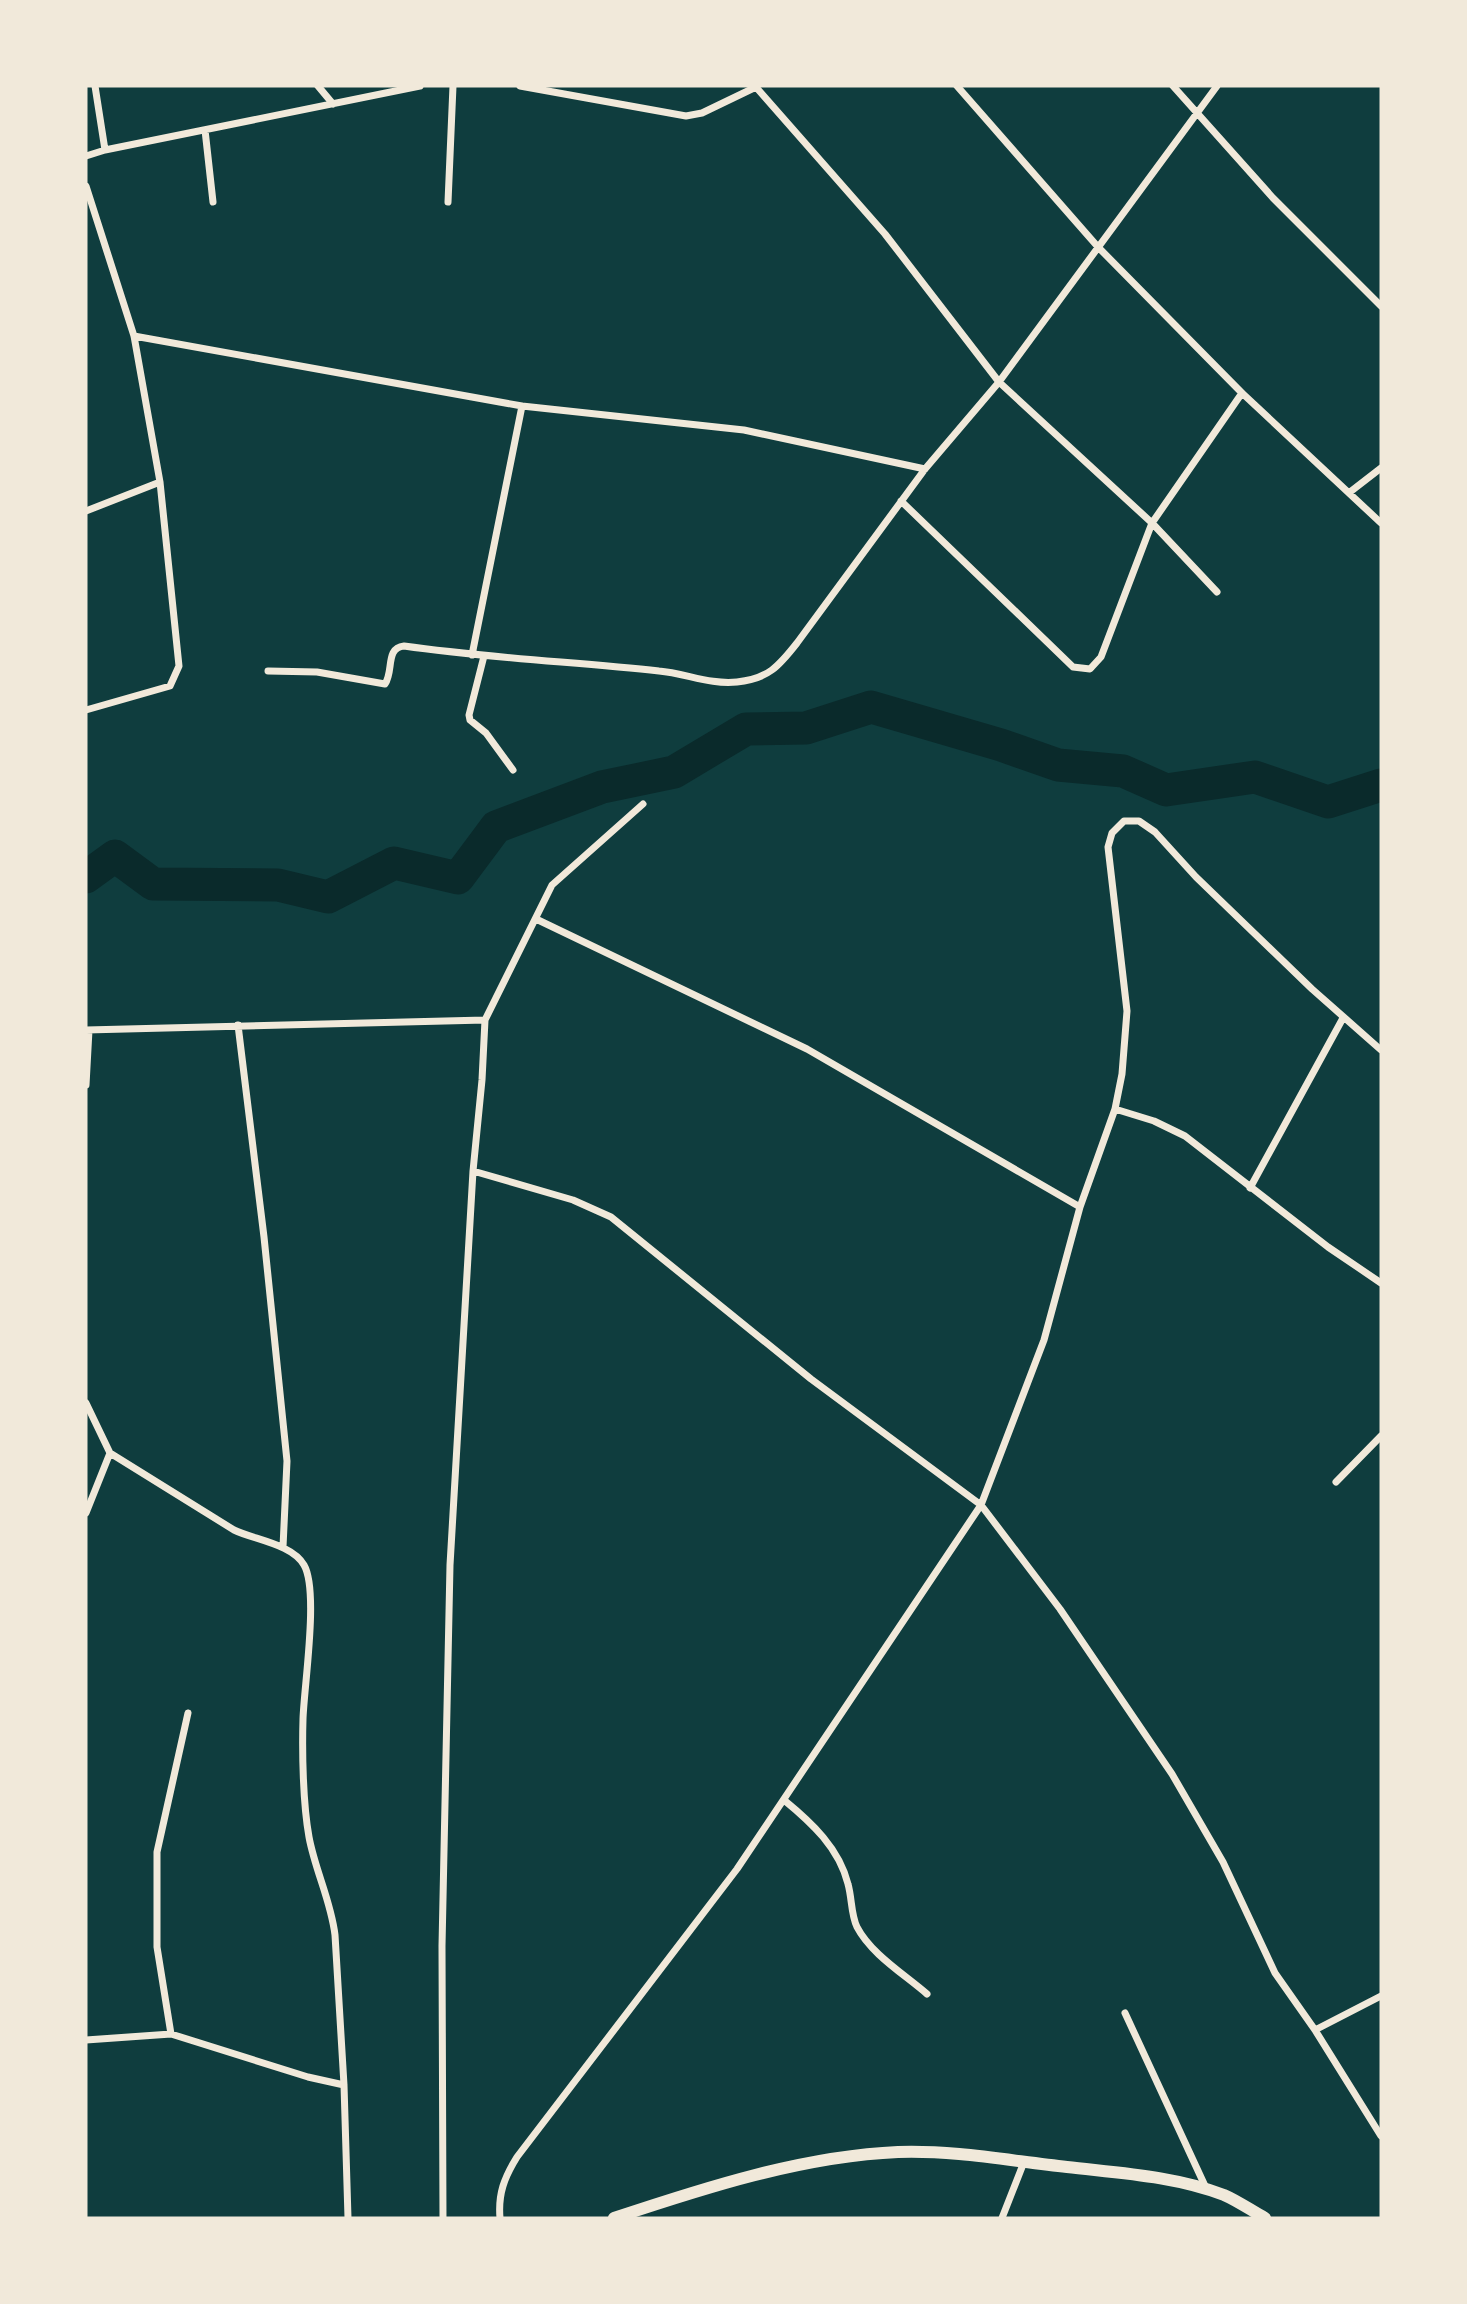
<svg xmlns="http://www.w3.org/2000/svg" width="1467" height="2304" font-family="Figtree,sans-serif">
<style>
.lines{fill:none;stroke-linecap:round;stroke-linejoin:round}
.river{stroke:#0a2a2b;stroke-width:33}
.minor{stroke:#f1e9da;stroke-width:7}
.tertiary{stroke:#f1e9da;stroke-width:12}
</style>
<rect width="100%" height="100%" fill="#0f3d3e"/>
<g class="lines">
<path class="river" d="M86,877l29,-21 38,28 125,1 50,12 66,-34 64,15 38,-51 106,-40 72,-15 72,-43 60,-1 65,-21 130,38 57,20 65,6 43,19 89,-13 73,25 53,-17"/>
<path class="minor" d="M95,86l10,64
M318,86l15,18
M520,86l166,30 16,-3 54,-26
M755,86l130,148 114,148 153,141 65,69
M957,86l141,161 144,146 139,130
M1173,86l100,112 108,108
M205,130l8,72
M86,156l19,-6 315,-64
M86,186l48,150 26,146 19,184 -9,20 -84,24
M448,202l5,-116
M134,336l388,70 222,24 181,39
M1350,492l31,-24
M901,501l172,166 17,2 11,-12 51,-134 90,-130
M86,511l74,-29
M472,655l50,-249
M484,656l-15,59 1,5 16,13 27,37
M268,671l49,1 68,12c9,-13 0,-36 19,-38 85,12 170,16 255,25 26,2 51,14 78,11 31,-3 42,-16 60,-39l128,-174 74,-87 218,-296
M536,919l271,130 273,158
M238,1025l26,212 23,224 -4,86
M86,1030l399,-10
M86,1085l3,-55
M1115,1109l39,12 31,15 143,111 53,36
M473,1171l100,29 38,17 200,162 170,126 79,104 112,165 51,88 52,111 40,57 66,106
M1250,1188l93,-170
M86,1403l24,50 124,77c21,10 58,14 70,35 15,26 0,121 -1,154 -1,34 0,85 6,118 6,33 22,64 26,98l9,150 4,133
M1336,1482l45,-46
M86,1513l24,-60
M784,1800c28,23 55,48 64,84 4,14 3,31 9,43 14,27 47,47 70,67
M1125,2013l81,175
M1315,2030l66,-34
M171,2034l-14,-87v-95l31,-139
M86,2040l85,-6 137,43 36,8
M443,2218l-1,-272 8,-381 23,-394 9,-91 3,-60 67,-135 91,-81
M500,2218c-2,-24 4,-40 17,-61l220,-288 244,-364 63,-165 36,-133 35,-98 7,-35 5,-63 -19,-164 4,-14 12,-12h15l16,11 41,45 116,112 69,61
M1002,2218l22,-56"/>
<path class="tertiary" d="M614,2218c90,-30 189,-62 284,-66 56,-2 113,9 169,15 51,6 108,9 157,28 14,6 28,16 41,23"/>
</g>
<rect width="1467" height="2304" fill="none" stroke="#f1e9da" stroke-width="175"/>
</svg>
